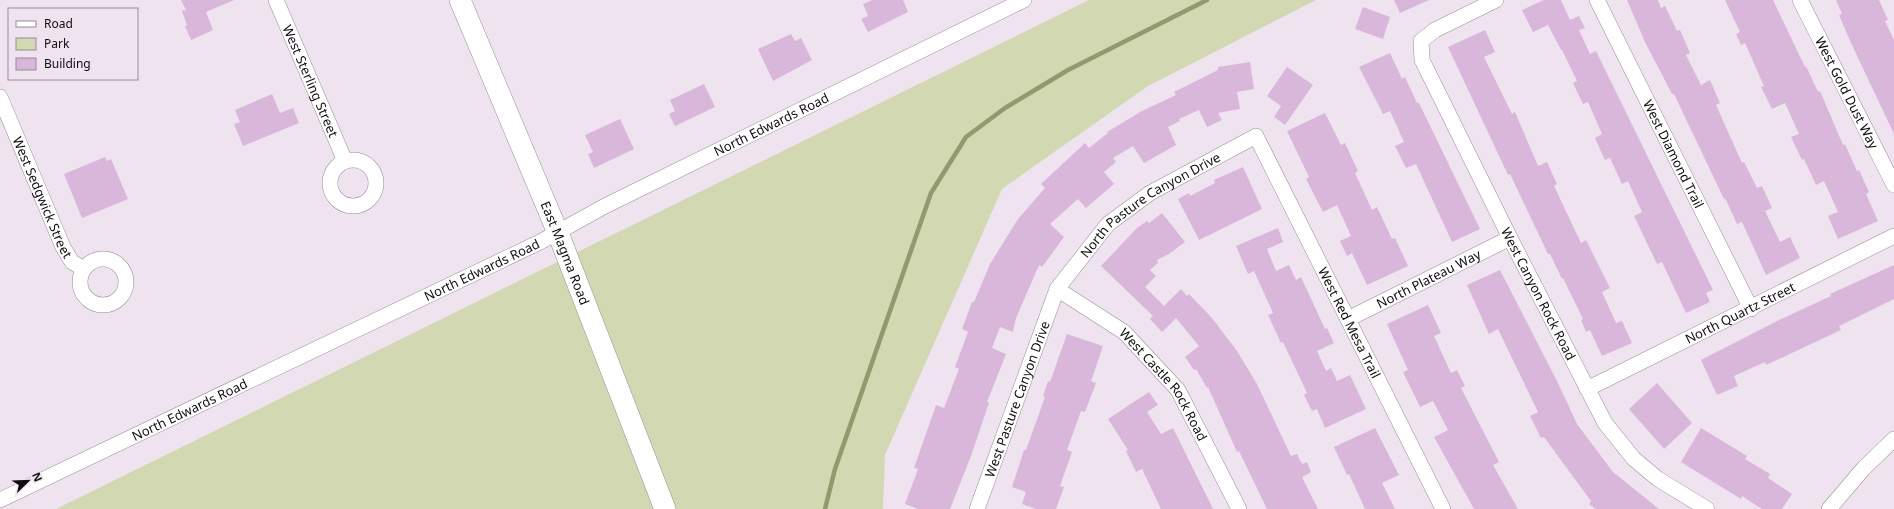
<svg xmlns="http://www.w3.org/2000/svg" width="1894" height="509" font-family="'Noto Sans',sans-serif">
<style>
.green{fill:#d2d9b2}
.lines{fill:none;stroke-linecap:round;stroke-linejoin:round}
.stream{stroke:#91996d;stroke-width:4.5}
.building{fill:#d9b7db}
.street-casing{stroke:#998e9a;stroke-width:16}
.secondary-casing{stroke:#998e9a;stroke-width:22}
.street{stroke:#fff;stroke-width:15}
.secondary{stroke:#fff;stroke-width:21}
.labels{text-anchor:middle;stroke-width:3.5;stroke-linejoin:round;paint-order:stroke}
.street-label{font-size:13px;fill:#100c10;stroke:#efe3f0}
</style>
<rect width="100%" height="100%" fill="#efe3f0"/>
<path class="green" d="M1089,0h227l-168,86 -146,103 -117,266 -2,54h-827z"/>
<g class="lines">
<path class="stream" d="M825,509l10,-40 96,-276 35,-56 39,-29 63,-38 139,-70"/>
</g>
<path class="building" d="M181,0h53l-28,12 7,18 -22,10 -6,-14 2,-1 -5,-14 4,-1z
M872,0h31l5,12 -40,20 -7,-13 7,-3 -5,-12z
M1394,0h35l-29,13z
M1544,0h17l9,20 9,-4 6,12 -6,2 11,24 6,-3 117,239 -7,3 4,9 -24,11 -24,-51 -5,2 -23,-48 8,-4 -14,-31 -6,3 -12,-26 -5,2 -10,-22 7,-4 -14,-32 -5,2 -10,-21 4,-2 -15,-31h-1l-13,-25 -15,7 -11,-22z
M1627,0h31l3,8 4,-2 12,25 3,-1 10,23 -4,2 15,30 9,-5 10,23 -4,2 26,58 2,-1 13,26 5,-2 10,22 -7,3 15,31 10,-5 10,21 -34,17 -24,-53 -5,2 -12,-26 -1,1 -50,-105h-2l-27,-52z
M1725,0h48l32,67 1,-1 12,26 2,-1 23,54 2,-1 12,27 2,-1 10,22 -3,2 12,27 -40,18 -10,-23 10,-4 -14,-31 -8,4 -12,-26 -2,1 -11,-23 8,-3 -14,-31 -13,6 -11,-22 3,-1 -19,-43 -4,2 -5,-11 4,-2z
M1836,0h43l9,20 -3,1 9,19v94l-43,-91 -12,-28 3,-1z
M1363,7l27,10 -7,22 -28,-10z
M1485,30l10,22 -11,5 28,57 3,-2 23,54 9,-4 10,22 -3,2 27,57 5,-3 24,48 -8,4 14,31 6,-2 10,22 -30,13 -12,-26 -4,2 -5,-12 2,-1 -20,-41 -1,1 -12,-25h-2l-38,-80 -2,1 -60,-128z
M791,34l4,7 6,-3 11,22 -39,21 -15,-32z
M1390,53l12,26 3,-2 12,26h2l61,126 -28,13 -36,-78 -10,4 -11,-22 9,-4 -14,-31 -7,3 -24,-47z
M1250,62l4,27 -17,3 3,17 -22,4 4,7 -15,7 -8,-17 -20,9 1,2 -12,6 8,18 -32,18 -11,-17 -20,12 3,4 -12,10 10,12 -28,24 -8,-9 -28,25 14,13 -22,30 -3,-2 -23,53 -3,14 -13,-5 -8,21 14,6 -19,48 2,1 -18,53 -21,53h-32l-13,-5 13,-35 -4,-1 22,-63 8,3 15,-39 -4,-2 13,-35 -6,-3 10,-27h2l16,-38 28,-45 27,-31 -4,-4 44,-41 4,5 19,-15 -1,-1 35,-21 34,-16 -2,-3 44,-22v-3z
M1287,67l26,18 -28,40 -11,-8 7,-11 -14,-10z
M704,84l11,23 -40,19 -6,-12 6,-3 -5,-11z
M272,94l8,19 13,-5 6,15 -56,23 -9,-22 6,-2 -5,-12z
M1325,113l16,32 4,-2 13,28 -3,2 17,37 5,-3 15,32 3,-1 13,28 -41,19 -15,-32 -5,3 -7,-15 11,-5 -14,-31 -14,7 -17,-33 3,-2 -22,-46z
M620,119l14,30 -40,19 -6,-14 5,-2 -8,-17z
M105,157l2,4 4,-2 17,40 -46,19 -18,-44z
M1243,167l19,42 -63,31 -21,-41 11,-6 1,3 25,-13 -1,-3z
M1162,213l23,29 -16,12 -12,6 1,3 -8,7 6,6 -11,11 19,19 17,-17 6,7 2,-2 23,24 25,33 20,33 34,72 6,-2 5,10 5,-2 4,10 -9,5 16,32h-51l-28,-58 -2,1 -29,-65 -1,1 -11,-19 -2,1 -9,-13 14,-11 -23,-28 -14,14 -12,-13 3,-3 -52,-50 36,-38 10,-7 2,2z
M1278,228l5,14 -16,7 9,22 13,-6 7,15 5,-3 24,52 2,-1 7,15 -17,8 9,20 5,-3 6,13 13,-6 16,34 -41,19 -8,-19 -5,2 -8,-16 3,-2 -24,-51 -2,1 -13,-28 5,-2 -19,-42 -6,3 -12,-28z
M1894,265v34l-55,27 2,4 -75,35 -1,-3 -31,14 4,10 -21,9 -16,-35 76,-39 54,-25 -1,-2z
M1500,270l58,113 19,41 36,48 46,37h-63l-7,-5 2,-3 -47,-64 -3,1 -11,-22 8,-4 -27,-56 -13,-27 -9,5 -22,-49z
M1428,305l13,28 -7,3 17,37 6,-3 8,16 -4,2 38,74 -6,3 25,44h-44l-40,-72 14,-7 -15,-29 -13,6 -17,-35 5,-2 -21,-46z
M1067,334l36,12 -12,35 5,2 -11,29 -4,-1 -14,39 5,2 -12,34 4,1 -8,22h-20l-14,-5 4,-12 -14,-5 12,-37h2l19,-53 -2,-1 5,-15 2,1z
M1657,383l35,40 -28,26 -35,-40z
M1149,392l9,13 -11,7 14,22 12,-6 40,81h-52l-19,-40 -6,3 -10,-21 2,-1 -20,-31z
M1375,428l24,47 -17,8 13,26h-30l-16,-35 -2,1 -13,-28z
M1701,428l46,28 -2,3 25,15 -2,4 24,16 -10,15h-20l-20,-13 -1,3 -60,-37z"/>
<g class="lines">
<g class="street-casing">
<g id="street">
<path id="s1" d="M276,0l69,161"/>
<path id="s2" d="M1496,0l-61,30 -14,11 1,19 88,178 95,185 29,36 24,20 49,30"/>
<path id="s3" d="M1597,0l154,309"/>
<path id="s4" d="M1800,0l94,185"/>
<path id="s5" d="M0,97l63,150 9,15 12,7"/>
<circle cx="353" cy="183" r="23"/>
<circle cx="103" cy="282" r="23"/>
<path id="s6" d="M1057,289l67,43 54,58 61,119"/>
<path id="s7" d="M1348,319l162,-81"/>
<path id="s8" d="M1587,389l307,-153"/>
<path id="s9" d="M0,500l540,-258 65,-36 419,-206"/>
<path id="s10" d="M977,509l80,-220 51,-65 42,-31 106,-57 187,373"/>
<path d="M1829,509l34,-40 31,-30"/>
</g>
</g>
<g class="secondary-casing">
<g id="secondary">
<path id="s11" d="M460,0l98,233 107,276"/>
</g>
</g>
<use href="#street" class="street"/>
<use href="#secondary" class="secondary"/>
</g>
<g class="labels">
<g class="street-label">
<text dy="5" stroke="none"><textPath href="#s1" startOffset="88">West Sterling Street</textPath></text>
<text dy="5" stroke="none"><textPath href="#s4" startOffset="104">West Gold Dust Way</textPath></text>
<text dy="5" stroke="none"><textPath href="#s9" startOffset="858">North Edwards Road</textPath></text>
<text dy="5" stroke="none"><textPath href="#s3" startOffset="172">West Diamond Trail</textPath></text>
<text dy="5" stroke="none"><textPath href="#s5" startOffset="109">West Sedgwick Street</textPath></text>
<text dy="5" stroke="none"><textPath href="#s10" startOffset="362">North Pasture Canyon Drive</textPath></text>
<text dy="5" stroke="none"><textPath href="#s11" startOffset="274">East Magma Road</textPath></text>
<text dy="5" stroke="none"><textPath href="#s9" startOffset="534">North Edwards Road</textPath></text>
<text dy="5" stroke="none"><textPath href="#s7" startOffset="90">North Plateau Way</textPath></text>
<text dy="5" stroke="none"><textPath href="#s2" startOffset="366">West Canyon Rock Road</textPath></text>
<text dy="5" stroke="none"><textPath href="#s8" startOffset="171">North Quartz Street</textPath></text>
<text dy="5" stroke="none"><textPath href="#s10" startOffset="698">West Red Mesa Trail</textPath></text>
<text dy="5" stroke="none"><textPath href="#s6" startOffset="146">West Castle Rock Road</textPath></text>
<text dy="5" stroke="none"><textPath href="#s10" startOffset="117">West Pasture Canyon Drive</textPath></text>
<text dy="5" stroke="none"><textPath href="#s9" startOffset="210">North Edwards Road</textPath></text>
</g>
</g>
<rect x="8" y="8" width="130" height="72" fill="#efe3f0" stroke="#968d96"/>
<rect x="16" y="21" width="20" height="6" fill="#ffffff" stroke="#968d96"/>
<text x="44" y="28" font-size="12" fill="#100c10">Road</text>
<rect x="16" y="38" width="20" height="12" fill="#d2d9b2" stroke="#968d96"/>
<text x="44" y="48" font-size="12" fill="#100c10">Park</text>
<rect x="16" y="58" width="20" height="12" fill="#d9b7db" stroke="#968d96"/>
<text x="44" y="68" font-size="12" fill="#100c10">Building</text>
<g transform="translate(28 481) rotate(67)" stroke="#efe3f0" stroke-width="3" paint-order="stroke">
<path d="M0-3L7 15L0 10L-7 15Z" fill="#100c10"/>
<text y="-6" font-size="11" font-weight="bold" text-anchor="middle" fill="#100c10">N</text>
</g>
</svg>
